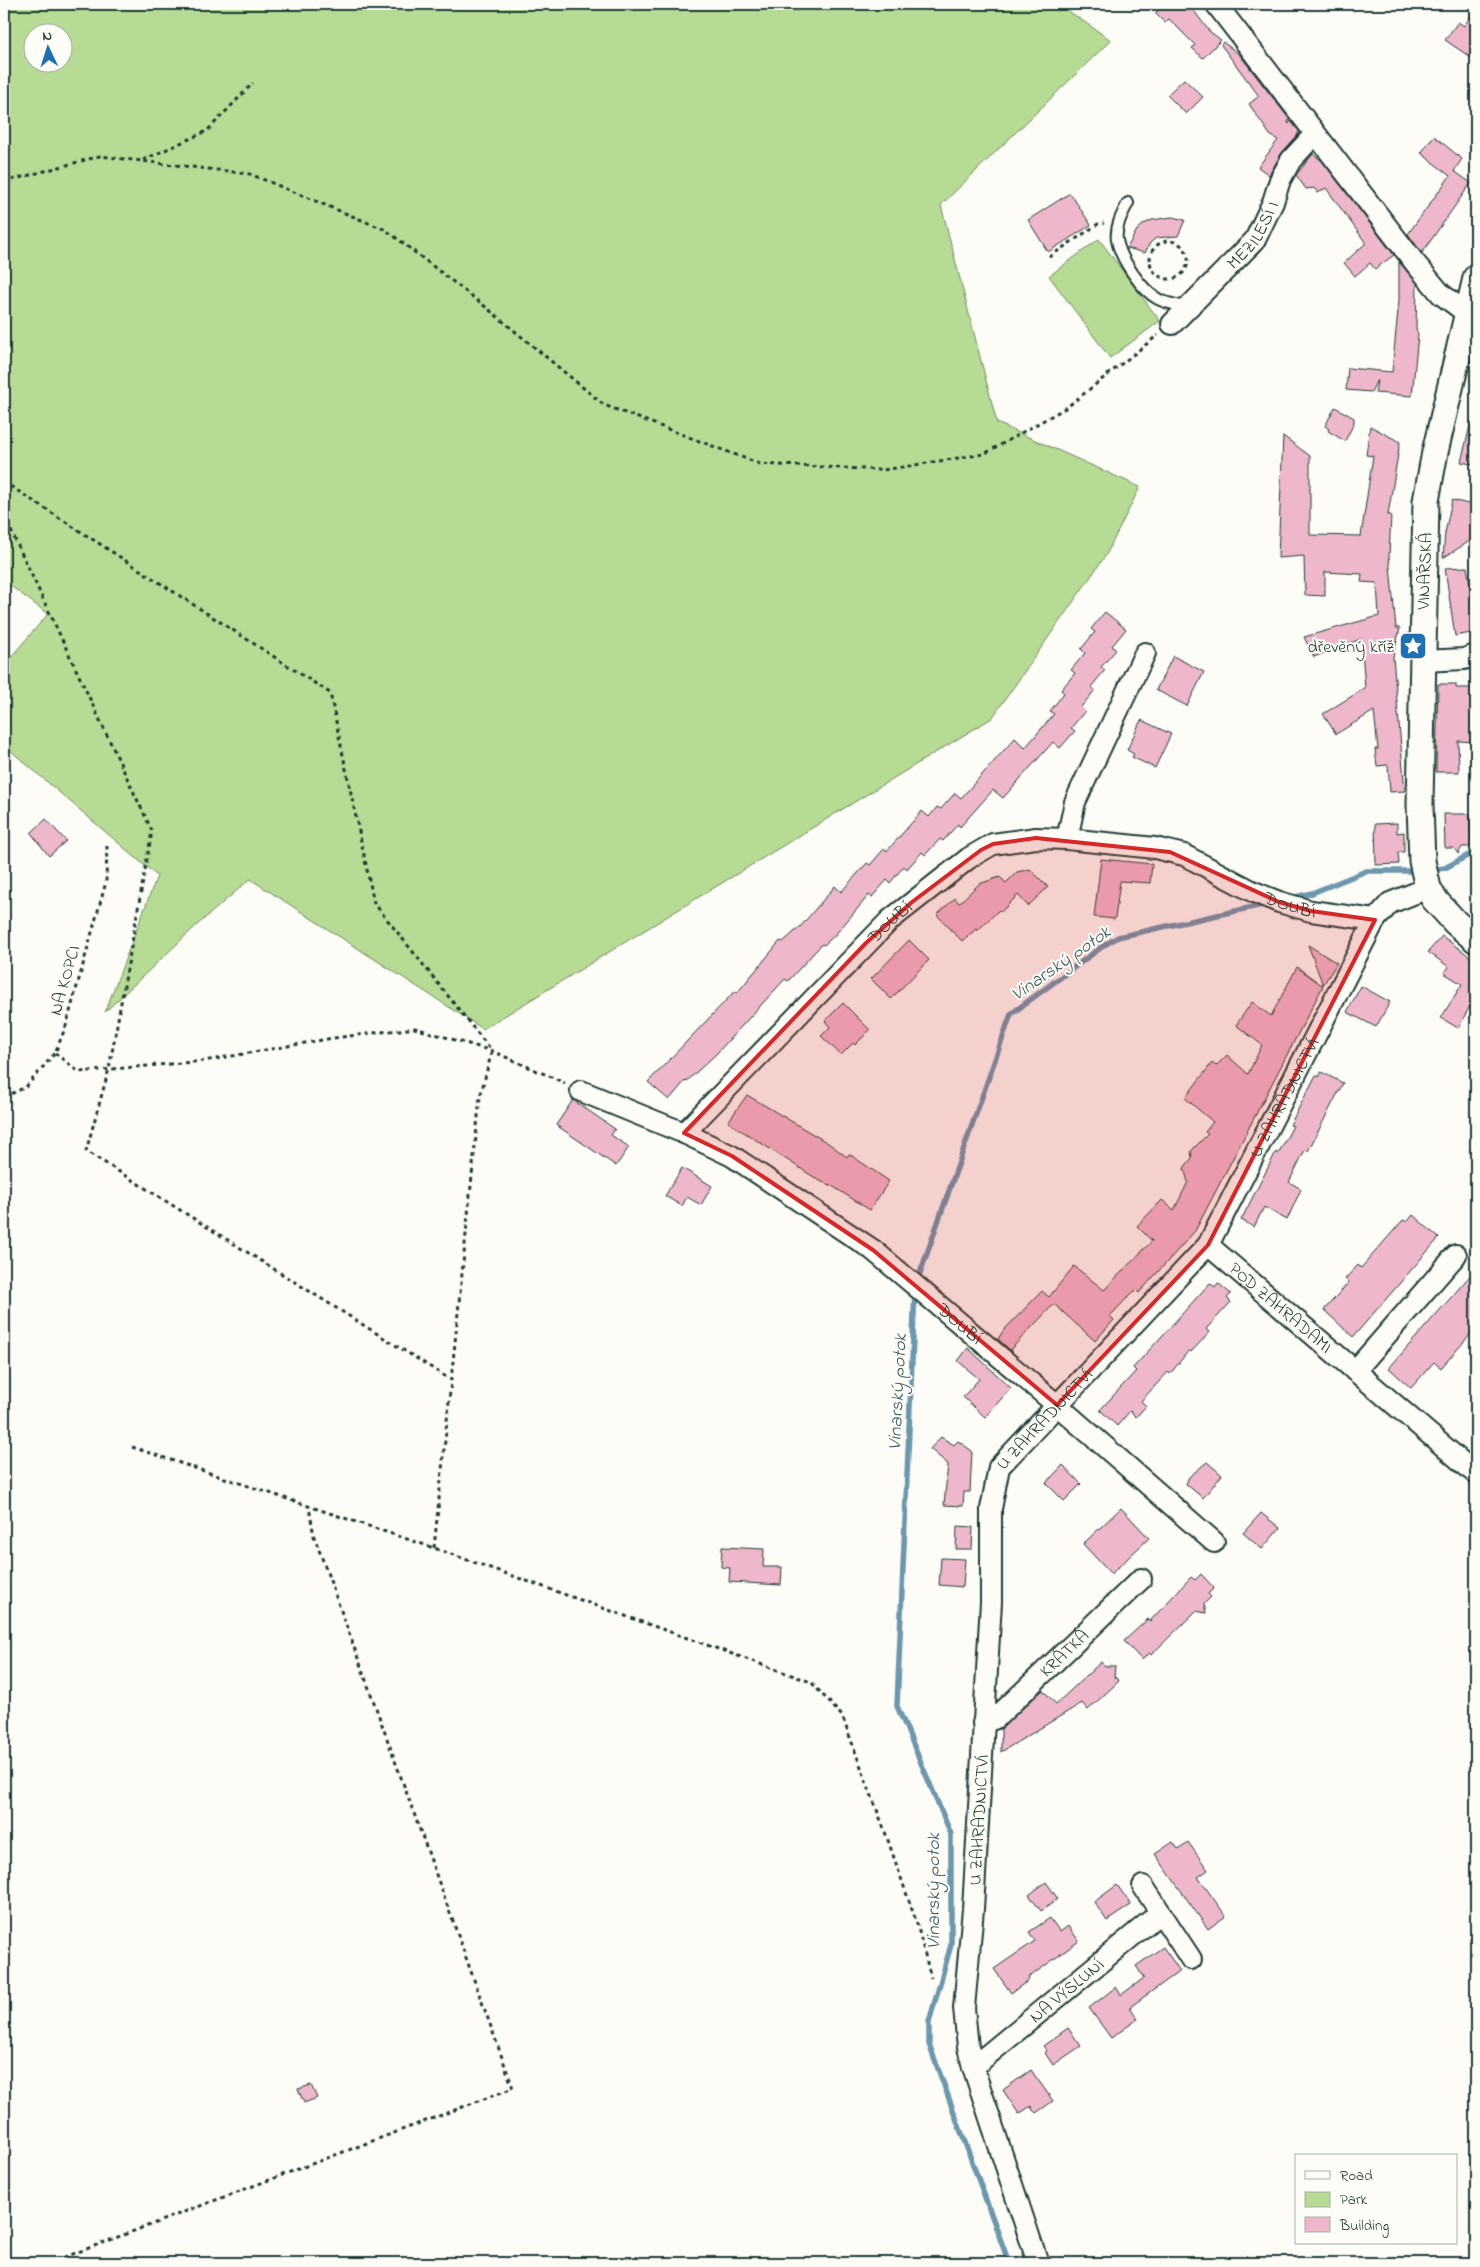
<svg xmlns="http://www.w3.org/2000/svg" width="1480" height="2267" font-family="'Indie Flower',sans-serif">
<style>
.green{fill:#b7da94;stroke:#6b8c64;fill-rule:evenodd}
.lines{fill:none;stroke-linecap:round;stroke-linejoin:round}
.stream{stroke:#6c97ad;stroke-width:5.5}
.building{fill:#efb7cc;stroke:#1f3d34}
.service-casing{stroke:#1f3d34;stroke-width:14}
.minor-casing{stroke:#1f3d34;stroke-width:24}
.tertiary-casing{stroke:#1f3d34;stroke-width:29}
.path{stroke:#1f3d34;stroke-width:3;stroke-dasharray:4 4;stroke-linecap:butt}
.service{stroke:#fdfcf7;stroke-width:10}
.minor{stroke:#fdfcf7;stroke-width:20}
.tertiary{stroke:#fdfcf7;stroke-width:25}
.marked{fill:#d62828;fill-opacity:0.2;stroke:#d62828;stroke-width:4;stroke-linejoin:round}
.labels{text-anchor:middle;stroke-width:4;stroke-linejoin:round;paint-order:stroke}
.street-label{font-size:18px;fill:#1f3d34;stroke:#fdfcf7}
.poi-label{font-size:18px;fill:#1f3d34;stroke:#fdfcf7;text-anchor:end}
.water-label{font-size:19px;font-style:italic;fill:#395b5c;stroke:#fdfcf7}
</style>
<rect width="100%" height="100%" fill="#fdfcf7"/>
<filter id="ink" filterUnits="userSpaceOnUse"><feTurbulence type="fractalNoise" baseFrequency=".02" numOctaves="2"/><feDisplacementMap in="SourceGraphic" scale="10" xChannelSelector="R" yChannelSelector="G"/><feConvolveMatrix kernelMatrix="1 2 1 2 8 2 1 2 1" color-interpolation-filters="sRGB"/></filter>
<g filter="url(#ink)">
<path class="green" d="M4,4h1054l53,36 -170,165 56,218 143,64 -34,68 -114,163 -509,311 -233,-150 -54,47 -91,86 52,-136 -153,-131v-80l44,-51 -44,-33zM32,32h30v30h-30z
M1099,239l61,82 -50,37 -61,-82z"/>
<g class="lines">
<path class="stream" d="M1430,870l15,-2 31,-17
M1291,898l21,-5 54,-22h53
M917,1282l94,-268 92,-68 15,-9 149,-33
M915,1291l-18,415 54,128v111l-22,77v22l80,219"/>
</g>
<path class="building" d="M1153,4h36l20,27 12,9 -18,18 -11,-10 3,-3 -26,-26 -4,4 -10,-10 4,-3z
M1476,8v53l-31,-21 13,-18 6,4z
M1223,42l16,12 51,66 -2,1 1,3 2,-3 8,10 -2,5 -16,18 -12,21 -11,-8 20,-27 -8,-5 -21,-31 10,-8 -38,-51z
M1184,79l19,18 -17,17 -19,-19z
M1434,136l28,23 -8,12 17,12 -49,70 -14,-19 42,-58 -29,-23z
M1313,154l9,7 72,94 -19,14 -5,-6 -15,13 -11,-13 22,-20 -40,-55 -8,5 -4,-5 -8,1 -10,-14z
M1070,193l21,32 -43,27 -20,-32z
M1172,217l13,3 -7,16 -22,2 -6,5 -5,10 -18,-5 10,-18 7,-6 8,-4z
M1399,262l18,21 -1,45 2,7 -6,61 -37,-3 2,-13 -6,12 -25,-2 2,-22 44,4 7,-72z
M1335,407l19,11v5l-9,18 -17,-10 1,-2 -4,-3z
M1471,422h5v43l-15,-3z
M1370,426l30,16 -12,73h3l-2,41 7,72h4l-7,29 12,134 -15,1 -2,-27 -11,1 -2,-17h3l-4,-38 -38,23 -13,-20 42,-26 -4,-49 -47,18 -10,-20 75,-21 -2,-33 -16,-1 1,-8 -37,-2v24l-20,-1 -1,-39 -26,2 5,-122 27,20v79l51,1 12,-80 -7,-1z
M1452,500l24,6v31l-33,21 2,-25z
M1467,567l7,41 2,-1v25l-21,4 -10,-68z
M1105,612l21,17 -14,17 4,4 -15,17 4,3 -14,17 4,3 -14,17 4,4 -14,17 4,3 -15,17 -7,-6 -50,56 -10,-8 -33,37 -2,-3 -15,17 -3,-2 -15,16 -3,-3 -15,17 -3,-3 -14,17 -3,-3 -15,17 -3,-2 -34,40 -11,10 -2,-1 -34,37 -3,-2 -69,75 -30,28 -1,-1 -16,19 -21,-18 87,-91 2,2 43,-52 3,1 18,-16 34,-40 6,6 26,-29 3,2 14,-16 3,2 35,-40 7,6 8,-10 4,2 14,-16 6,5 54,-60 10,10 29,-34 -4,-3 14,-18 -3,-3 14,-17 -4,-3 14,-17 -4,-4 14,-17 -4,-3z
M1173,656l31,16 -17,34 -31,-16z
M1438,684h18v4h20v54l-18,-1 1,31h-23z
M1141,720l30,14 -16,34 -23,-11 2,-3 -7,-4z
M1444,814h26l1,33h-9l-4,7 -4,-6h-9z
M46,819l20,22 -17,15 -18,-23z
M1397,823v10l7,-1v20h-6l1,12 -23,1 -1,-41z
M1101,859l51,5 -2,19 -30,-2 -5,38 -21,-2z
M1030,869l18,18 -20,19 -10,-11 -17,17 -2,-2 -22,21 -1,-2 -14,12 -25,-26 18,-17 4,5 20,-19 21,-7 6,6 11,-11z
M1442,936l34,25v34l-18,33 -17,-10 21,-34 -18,-11 5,-6 -21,-15z
M909,940l20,20 -38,39 -20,-20z
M1308,945l29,18 -14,22z
M1297,967l26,19 -128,245 -56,62 -3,-3 -5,4 -21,22 4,4 -19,21 -41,-37 -44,46 -12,-11 5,-8 39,-40 7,6 25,-31 30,24 48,-49 -15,-15 25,-26 12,10 14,-28 -4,-14 8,-10 -1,-7 17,-17 -3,-2 8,-10 -28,-24 27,-35 4,3 11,-11 21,19 14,-29 -26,-20 16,-23 19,14z
M1361,986l29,16 -14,25 -29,-15z
M843,1003l27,27 -15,15 -2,-2 -12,12 -20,-19 9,-9 -5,-6z
M1321,1072l22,11 -35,68 -3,-1 -16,32 12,7 -14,31 -23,-13 -10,20 -13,-7 35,-68 2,2 15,-28 -3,-1 26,-50 3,2z
M747,1095l81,48 19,14 2,-3 40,27 -19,29 -41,-26v1l-9,-4 -92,-59z
M573,1100l42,29 -4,6 18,12 -13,19 -60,-41z
M682,1168l30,18 -11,19 -14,-8 -5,9 -17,-10z
M1413,1215l26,23 -86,99 -29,-27 25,-28 -4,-3 13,-14 3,3 42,-48 4,2z
M1476,1269v59l-35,40 -7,-6 -23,26 -22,-20z
M1210,1283l5,4 3,-4 13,11 -4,4 4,4 -25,27 4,3 -19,20 -2,-2 -19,24 -2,-2 -27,29 5,5 -10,11 -6,-6 -13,15 -17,-16 36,-39 -3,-3z
M968,1348l43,40 -26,29 -22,-20 16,-18 -21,-18z
M941,1437l13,8 4,-4 14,10 -2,41h-6l-1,14 -19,-1 4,-41 -18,-15z
M1207,1462l15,13 -19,23 -17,-14 3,-7z
M1063,1465l18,19 -17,17 -18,-18z
M1121,1508l28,30 -38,36 -28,-30z
M1261,1513l19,15 -18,21 -19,-16z
M957,1526l16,1 -1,22h-16z
M722,1547l42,2 -1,18h19l-1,18 -52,-3 1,-14 -9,-1z
M941,1558l24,1 -2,28 -24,-2z
M1201,1574l13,14 -6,6 3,3 -7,7 2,9 -10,-2 -45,44 -2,-2 -7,7 -18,-19 24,-22 2,2 41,-44 4,3z
M1101,1662l4,4h10l-1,10 5,5 -31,29 -6,-7 -81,49v-24l42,-38 13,14z
M1173,1842l5,7 10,-7 20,28 -10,7 28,39 -18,13 -53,-75z
M1046,1882l12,17 -17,12 -12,-16z
M1117,1885l14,20 -24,16 -13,-19z
M1050,1918l10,14 8,-6 11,15 -51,37 1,2 -18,13 -17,-24 41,-28 -6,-9z
M1163,1947l17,24 -50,36 8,12 -27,19 -22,-30 27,-21 5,8 23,-17 -8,-12z
M1068,2028l13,18 -28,19 -8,-12 2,-2 -4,-5z
M1031,2070l22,31 -17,12 -5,-7 -12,8 -16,-24z
M311,2085l6,13 -13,5 -6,-14z"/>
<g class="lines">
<g class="service-casing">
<path id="service" d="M1128,203c-6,11 -13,24 -11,37 3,18 25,51 41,59 9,5 21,6 30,9"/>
</g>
<g class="minor-casing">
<g id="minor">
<path d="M1216,4l199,259 26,31 27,20"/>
<path id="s1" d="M1172,324l83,-84 18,-38 7,-22 11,-20 24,-26"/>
<path d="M1423,661l41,-2 12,-4"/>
<path d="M1067,839l8,-37 70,-149"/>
<path id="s2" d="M581,1091l103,42 48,23 141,94 184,155 157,137"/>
<path id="s3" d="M684,1133l206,-213 79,-62 24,-14 43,-6 31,1 88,9 29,7 70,37 25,10 32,9 64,9"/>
<path id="s4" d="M1208,1245l268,229"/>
<path d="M1355,1371l101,-116"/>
<path id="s5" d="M983,1723l13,-5 145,-139"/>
<path d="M1143,1886l48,73"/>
<path id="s6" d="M973,2067l187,-154"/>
<path id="s7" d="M1038,2263l-65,-196 -5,-20 -4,-39 9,-99 18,-307v-93l8,-42 209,-222 167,-325 15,-17 38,-15"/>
</g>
</g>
<g class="tertiary-casing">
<path id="tertiary" d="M1476,278l-41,174 -9,49 -6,304 2,56 6,27 6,11 22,24 20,17"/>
</g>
<path class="path" d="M143,160l64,-29 46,-48
M4,182l96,-26 150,18 136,56 101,78 117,97 156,59 123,6 101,-16 83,-47 91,-72
M1150 260a19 19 0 1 1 38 0a19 19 0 1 1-38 0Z
M1049,257l49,-33 6,-1
M4,482l326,211 44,210 118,148
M4,516l148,315 -43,238 -23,82 365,229
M4,601l3,10 -3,9
M55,1053l24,19 125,-11 129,-23 82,-10 77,23 73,32
M4,1097l22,-10 29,-34 11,-27 40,-144 1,-36
M132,1447l302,101 377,134 31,34 41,110 34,98 14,54
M434,1548l46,-451 12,-46
M49,2263l464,-175 -199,-552 -5,-29"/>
<use href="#service" class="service"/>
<use href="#minor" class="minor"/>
<use href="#tertiary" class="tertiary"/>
</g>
</g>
<path class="marked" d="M1036,838l134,14 109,50 32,9 64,9 -167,325 -151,160 -184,-155 -141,-94 -48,-23 182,-190 46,-41 69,-52 12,-6z"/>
<defs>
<g id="sight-square" transform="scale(1.4375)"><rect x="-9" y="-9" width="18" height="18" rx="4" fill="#1f6fb2" stroke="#fdfcf7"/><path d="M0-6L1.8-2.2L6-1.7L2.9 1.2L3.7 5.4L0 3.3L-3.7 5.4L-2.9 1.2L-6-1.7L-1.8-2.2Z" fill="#fff"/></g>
</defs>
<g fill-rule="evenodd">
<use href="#sight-square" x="1413" y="646"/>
</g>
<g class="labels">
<g class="street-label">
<text dy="6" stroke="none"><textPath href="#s1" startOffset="121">MEZILESÍ I</textPath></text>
<text transform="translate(1424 571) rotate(-88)" y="6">VINAŘSKÁ</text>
<text dy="6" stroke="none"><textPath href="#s3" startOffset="735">DOUBÍ</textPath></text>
<text dy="6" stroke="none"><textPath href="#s3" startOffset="295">DOUBÍ</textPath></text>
<text transform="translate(64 980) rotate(-74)" y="6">NA KOPCI</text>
<text dy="6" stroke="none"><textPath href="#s7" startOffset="1280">U ZAHRADNICTVÍ</textPath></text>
<text dy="6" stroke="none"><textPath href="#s4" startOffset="96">POD ZAHRADAMI</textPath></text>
<text dy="6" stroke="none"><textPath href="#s2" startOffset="448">DOUBÍ</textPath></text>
<text dy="6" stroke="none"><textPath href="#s7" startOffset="875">U ZAHRADNICTVÍ</textPath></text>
<text dy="6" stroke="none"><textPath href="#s5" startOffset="108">KRÁTKÁ</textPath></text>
<text dy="6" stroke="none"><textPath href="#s7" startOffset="455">U ZAHRADNICTVÍ</textPath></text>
<text dy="6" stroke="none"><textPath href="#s6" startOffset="121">NA VÝSLUNÍ</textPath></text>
</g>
<g class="poi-label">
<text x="1394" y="652">dřevěný kříž</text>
</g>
<g class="water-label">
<text transform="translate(1060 962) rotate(-35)" y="7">Vinarský potok</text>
<text transform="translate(896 1392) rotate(-87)" y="7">Vinarský potok</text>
<text transform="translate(932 1891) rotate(-90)" y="7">Vinarský potok</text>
</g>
</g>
<rect width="1480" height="2267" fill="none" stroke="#fdfcf7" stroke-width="20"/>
<rect x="10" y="10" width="1460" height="2247" fill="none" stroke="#1f3d34" stroke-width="2" filter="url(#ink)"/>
<rect x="1295" y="2154" width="162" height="90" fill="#fdfcf7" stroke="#a4b0a9"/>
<rect x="1305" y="2171" width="25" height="8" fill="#fdfcf7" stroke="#a4b0a9"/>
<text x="1340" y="2180" font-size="15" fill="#1f3d34">Road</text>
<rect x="1305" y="2192" width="25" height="15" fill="#b7da94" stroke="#a4b0a9"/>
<text x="1340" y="2204" font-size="15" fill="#1f3d34">Park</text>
<rect x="1305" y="2217" width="25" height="15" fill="#efb7cc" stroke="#a4b0a9"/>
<text x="1340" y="2230" font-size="15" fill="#1f3d34">Building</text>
<g transform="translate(48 48) rotate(356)"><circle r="24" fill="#fdfcf7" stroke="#a4b0a9"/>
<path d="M0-4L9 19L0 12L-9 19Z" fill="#1f6fb2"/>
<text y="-8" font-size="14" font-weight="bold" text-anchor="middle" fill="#1f3d34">N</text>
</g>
</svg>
